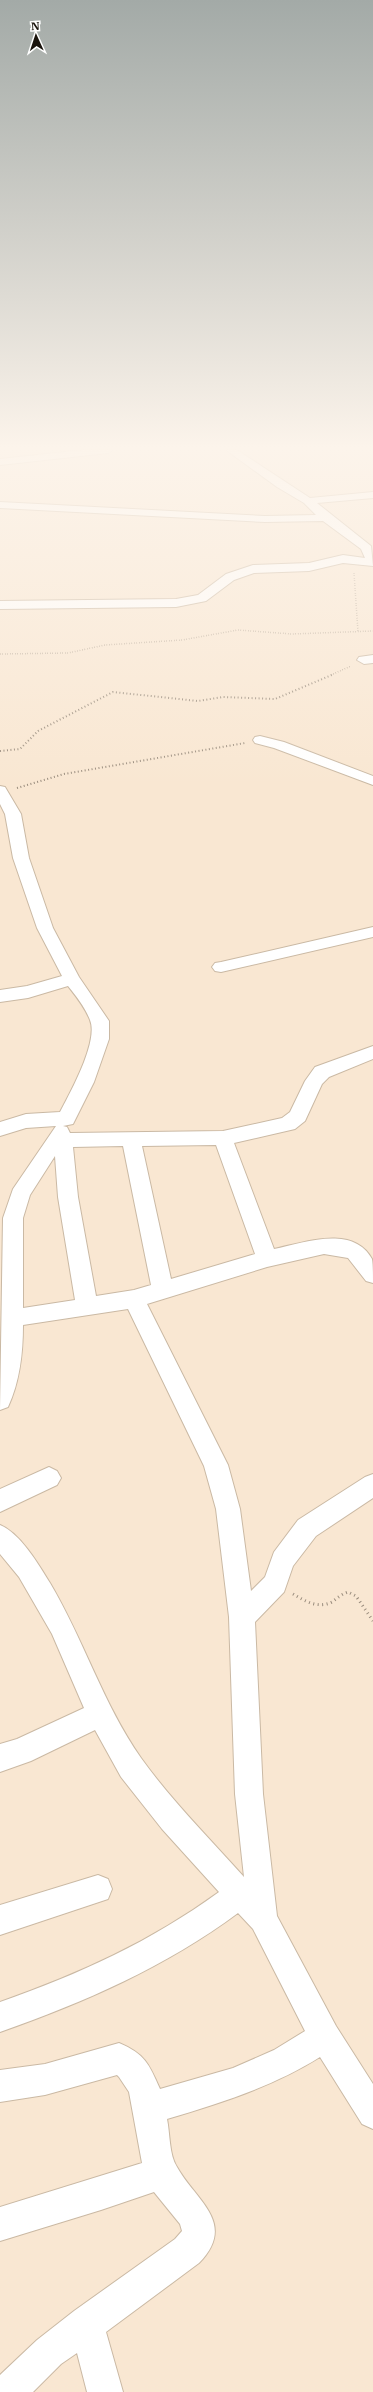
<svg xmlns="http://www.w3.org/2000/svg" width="373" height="2392" font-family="'IBM Plex Serif',serif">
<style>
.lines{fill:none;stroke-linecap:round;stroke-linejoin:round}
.minor-casing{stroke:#cab9a4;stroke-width:2}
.path-far2{stroke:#998c7d;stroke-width:1.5;stroke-dasharray:0.5 2;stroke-linecap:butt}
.path-far1{stroke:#998c7d;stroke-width:2;stroke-dasharray:1 2.5;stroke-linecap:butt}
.path{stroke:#998c7d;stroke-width:3;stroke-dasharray:1 3.5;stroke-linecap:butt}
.minor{fill:#fff;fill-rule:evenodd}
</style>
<rect width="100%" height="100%" fill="#f9e7d2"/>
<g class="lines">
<g class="minor-casing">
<path id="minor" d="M83,450h30l-5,3 -108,12v-6z
M226,450h11l73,48 63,-6v6l-56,5 54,43 2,20 -30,-3 -34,8 -55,2 -20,7 -28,21 -30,6 -176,2v-8l176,-2 22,-4 28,-21 27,-9 56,-2 34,-8 22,3 -4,-9 -38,-28 -58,1 -265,-14v-6l265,14 51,-1 -12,-12 -27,-16z
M373,655v8l-9,1 -7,-4 2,-3z
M260,736l24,6 89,34v9l-99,-37 -19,-5 -2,-3 2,-3z
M0,786l5,1 16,27 8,44 24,70 26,49 30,44v18l-15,43 -21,42 -10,2 4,1 3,6 153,-2 59,-13 8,-6 15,-31 10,-14 58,-21v13l-44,18 -7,7 -17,37 -10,8 -61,14 40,106c29,-6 79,-25 98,10 1,5 1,18 1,24l-7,-2 -18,-23 -24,-4 -57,13 -120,37 81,161 12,44 11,82 14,-14 9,-25 24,-32 67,-43 8,-3v24l-57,38 -23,30 -9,26 -29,30 8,172 14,122 59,110 37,58v45l-11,-5 -42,-67c-48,30 -99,46 -153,62 3,14 2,36 10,48 18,33 61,56 22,96l-93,69 17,60h-36l-10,-39 -16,11 -28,28h-33v-17l37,-35 37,-29 101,-72 7,-8 -2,-7 -26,-32 -53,18 -101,31v-34l142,-44 -13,-71 -10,-15 -2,-2 -72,20 -45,7v-32l45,-6 74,-21c26,11 30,21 41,46l73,-21 41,-18 31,-19 -52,-102 -15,-16c-73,54 -153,89 -238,119v-30c80,-28 150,-60 219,-110l-57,-63 -41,-52 -26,-47 -64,31 -31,11v-28l17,-5 67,-31 -32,-74 -33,-57 -19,-23v-29c20,8 39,40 50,58 34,57 53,121 91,175 30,42 68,80 103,119l-9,-83 -6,-177 -13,-108 -12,-43 -76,-157 -105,16c0,28 -3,56 -15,82l-8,3 3,-192 10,-29 43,-63 -30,2 -26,8v-14l26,-8 34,-2c10,-19 39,-71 30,-92 -5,-13 -14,-24 -22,-34l-40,12 -28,4v-12l27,-4 35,-10 -25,-48 -24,-70 -8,-44 -5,-10zM216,1145l39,109 -84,25 -29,-133zM123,1146l28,139 -17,5 -38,6 -18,-99 -5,-50zM55,1156l3,41 17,103 -52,8v-90l7,-23z
M373,927v10l-152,35 -6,-1 -3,-4 3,-4 6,-1z
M49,1467l8,4 4,7 -4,7 -57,27v-23z
M98,1875l10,4 4,10 -4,10 -108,36v-30z"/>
</g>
<path class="path-far2" d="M354,573l4,59
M0,654l68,-1 37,-8 77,-5 56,-10 54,4 81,-3
M331,675l20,-9"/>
<path class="path-far1" d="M0,751l20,-2 18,-18 75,-39 85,9 25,-4 52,2 59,-25
M17,788l47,-14 181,-31"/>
<path class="path" d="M293,1594c12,7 25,15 39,8 5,-4 10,-8 16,-10l8,4 17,25"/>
<use href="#minor" class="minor"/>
</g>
<linearGradient id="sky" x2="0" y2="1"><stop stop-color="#a3aaa7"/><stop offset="0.57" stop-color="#fcf4eb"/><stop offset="1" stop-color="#fcf4eb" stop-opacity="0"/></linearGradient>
<rect width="373" height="785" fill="url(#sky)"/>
<g transform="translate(36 36) rotate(357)" stroke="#ffffff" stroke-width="3" paint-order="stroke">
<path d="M0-3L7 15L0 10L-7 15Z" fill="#19130c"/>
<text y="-6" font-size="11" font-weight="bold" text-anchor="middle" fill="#19130c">N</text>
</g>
</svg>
